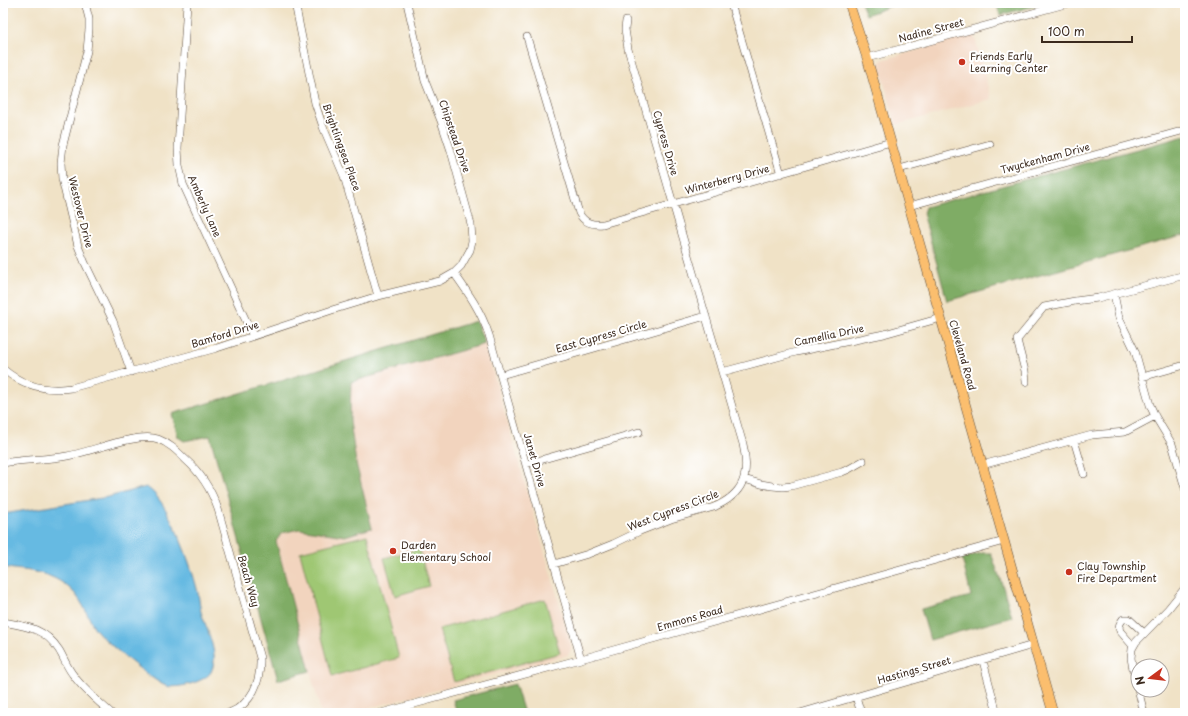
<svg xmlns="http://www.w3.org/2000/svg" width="1188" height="716" font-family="'Playpen Sans',sans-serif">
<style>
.built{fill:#f2d4be}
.green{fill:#9fc773;stroke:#6d7848}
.forest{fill:#7fac65;stroke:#5d6b42}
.water{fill:#66bae2;stroke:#507280}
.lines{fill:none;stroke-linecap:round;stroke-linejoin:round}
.minor-casing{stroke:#564637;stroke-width:8}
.major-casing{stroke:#564637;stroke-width:10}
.minor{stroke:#fff;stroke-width:7}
.major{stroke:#fbbe6e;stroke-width:9}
.poi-dot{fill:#c8321e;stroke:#fff;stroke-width:1.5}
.labels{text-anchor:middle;stroke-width:4;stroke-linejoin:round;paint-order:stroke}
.street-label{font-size:10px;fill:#3b2a1e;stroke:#fff}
.poi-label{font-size:10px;fill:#3b2a1e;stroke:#fff;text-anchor:start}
</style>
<rect width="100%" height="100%" fill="#fff"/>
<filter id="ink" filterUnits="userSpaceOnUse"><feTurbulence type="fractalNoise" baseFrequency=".025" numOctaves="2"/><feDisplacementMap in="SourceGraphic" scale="8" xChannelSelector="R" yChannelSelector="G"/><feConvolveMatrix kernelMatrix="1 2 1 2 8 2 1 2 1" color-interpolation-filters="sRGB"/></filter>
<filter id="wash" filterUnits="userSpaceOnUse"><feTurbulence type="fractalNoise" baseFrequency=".012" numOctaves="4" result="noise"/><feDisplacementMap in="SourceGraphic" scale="16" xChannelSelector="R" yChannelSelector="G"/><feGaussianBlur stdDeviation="0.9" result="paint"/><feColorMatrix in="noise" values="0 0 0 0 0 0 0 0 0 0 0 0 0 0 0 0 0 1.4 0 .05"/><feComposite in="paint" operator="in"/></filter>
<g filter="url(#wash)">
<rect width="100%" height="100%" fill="#f0e2c6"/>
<path class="built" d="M974,34l17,65 -95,26 -17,-61 3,-4z
M476,321l9,23 87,304 -4,7 -218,58h-29l-11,-42 -32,9 -68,-244z"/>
<path class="green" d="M367,535l32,123 -67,18 -32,-124z
M419,549l10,37 -34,10 -11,-38z
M545,599l15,54 -106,29 -15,-53z"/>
<path class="forest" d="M861,3h38l-33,12z
M996,3h42l1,2 -39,10z
M1185,136v99l-238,66 -24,-88 2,-6z
M476,321l9,23 -134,38 -1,39 6,42 16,65 -27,8 -46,-7 -17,4 -6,8 34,130 -32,9 -68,-244 -26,5 -6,-4 -6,-23z
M982,553h9l12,34 9,30 -82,23 -9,-31 50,-13 -9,-38z
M515,684l9,29h-67l-4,-13z"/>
<path class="water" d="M146,487c21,10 44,75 50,98 3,9 3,18 5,27 4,12 15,37 13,49 0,3 -2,9 -3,11 -6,10 -34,17 -45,14 -13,-5 -65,-47 -72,-59 -8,-14 -13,-30 -26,-40 -10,-9 -25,-14 -38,-16 -10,-2 -18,-1 -27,-5v-52l105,-17z"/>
</g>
<g filter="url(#ink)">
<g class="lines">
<g class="minor-casing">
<path id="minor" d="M85,3l4,16v10l-2,22 -24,94 -2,18 1,16 16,67 7,17 28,58 18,51
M187,3l-9,145 1,17 4,19 70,152
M295,3l20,100 8,24 21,49 34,120
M731,4l50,170
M527,37l52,176c5,10 13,12 24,11l288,-82
M867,58l202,-55
M899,169l91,-25
M909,206l276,-76
M454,273c15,21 27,38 35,62l92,324
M1114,294l5,24 16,33 15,54 5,11 17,28 13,44
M3,369c19,16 43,23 68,19l146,-40 115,-38 46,-14 62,-15 14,-8 7,-7 9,-16 2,-9 -1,-17 -20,-73 -10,-30 -16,-40 -18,-78
M722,372l74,-20 88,-18 57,-16
M501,375l205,-59
M1142,377l43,-12
M1026,382l-1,-11 -8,-31 27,-33 31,-6 23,-3 87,-23
M1074,440l10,34
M3,463c21,-4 43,-3 64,-7 24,-4 70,-24 91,-17 11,4 19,12 27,20 16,14 26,30 33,50l42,149c1,24 -8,46 -31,55
M526,464l113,-32
M982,465l110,-30 33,-3 30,-16
M744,479l17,5 11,2 11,1 8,-1 51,-14 7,-3 14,-8
M554,564l34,-10 25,-10 27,-13 31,-12 43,-12c30,-13 36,-32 29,-63l-115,-395 -3,-20 1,-8
M3,622c23,4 42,6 56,28 5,8 8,18 15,26 9,13 25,26 37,37
M1133,646l-13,-15c-2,-5 0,-8 3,-12h6l15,14
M983,661l14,52
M856,697l5,16
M381,713l200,-54 423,-118
M800,713l233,-68
M1144,713l-11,-44 -2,-11 1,-9 4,-7 32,-33 17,-21"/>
</g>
<g class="major-casing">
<path id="major" d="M849,3l18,55 42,148 144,507"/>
</g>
<use href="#minor" class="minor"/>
<use href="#major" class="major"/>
</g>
</g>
<g class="poi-dot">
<circle cx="962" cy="62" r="4"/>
<circle cx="393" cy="551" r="4"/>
<circle cx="1069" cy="572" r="4"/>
</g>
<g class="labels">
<g class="street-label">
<text transform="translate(931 30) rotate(-15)" y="4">Nadine Street</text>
<text transform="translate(455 136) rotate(71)" y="4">Chipstead Drive</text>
<text transform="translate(666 143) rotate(74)" y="4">Cypress Drive</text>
<text transform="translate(342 147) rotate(70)" y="4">Brightlingsea Place</text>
<text transform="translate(1045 158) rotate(-15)" y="4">Twyckenham Drive</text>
<text transform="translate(727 179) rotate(-15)" y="4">Winterberry Drive</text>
<text transform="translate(205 206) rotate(66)" y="4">Amberly Lane</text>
<text transform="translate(81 212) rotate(76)" y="4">Westover Drive</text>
<text transform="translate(225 334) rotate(-17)" y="4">Bamford Drive</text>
<text transform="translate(829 335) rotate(-12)" y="4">Camellia Drive</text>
<text transform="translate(601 336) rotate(-16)" y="4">East Cypress Circle</text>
<text transform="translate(963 355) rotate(74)" y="4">Cleveland Road</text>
<text transform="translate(535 460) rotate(74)" y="4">Janet Drive</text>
<text transform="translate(673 510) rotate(-21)" y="4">West Cypress Circle</text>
<text transform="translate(249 581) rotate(74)" y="4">Beach Way</text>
<text transform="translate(690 618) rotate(-16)" y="4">Emmons Road</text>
<text transform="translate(914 670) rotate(-16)" y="4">Hastings Street</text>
</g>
<g class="poi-label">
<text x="970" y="60">Friends Early<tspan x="970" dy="12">Learning Center</tspan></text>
<text x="401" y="549">Darden<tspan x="401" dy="12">Elementary School</tspan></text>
<text x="1077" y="570">Clay Township<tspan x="1077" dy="12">Fire Department</tspan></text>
</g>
</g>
<rect width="1188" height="716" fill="none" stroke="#fff" stroke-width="16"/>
<g transform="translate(1150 678) rotate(255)"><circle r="19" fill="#ffffff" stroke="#b1aaa5"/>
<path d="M0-3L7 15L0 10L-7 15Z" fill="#c8321e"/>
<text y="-6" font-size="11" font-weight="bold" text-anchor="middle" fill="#3b2a1e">N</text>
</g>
<path d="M1042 36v6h90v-6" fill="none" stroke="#3b2a1e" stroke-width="2"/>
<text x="1048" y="36" font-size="12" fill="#3b2a1e" stroke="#ffffff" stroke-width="3" paint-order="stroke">100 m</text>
</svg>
